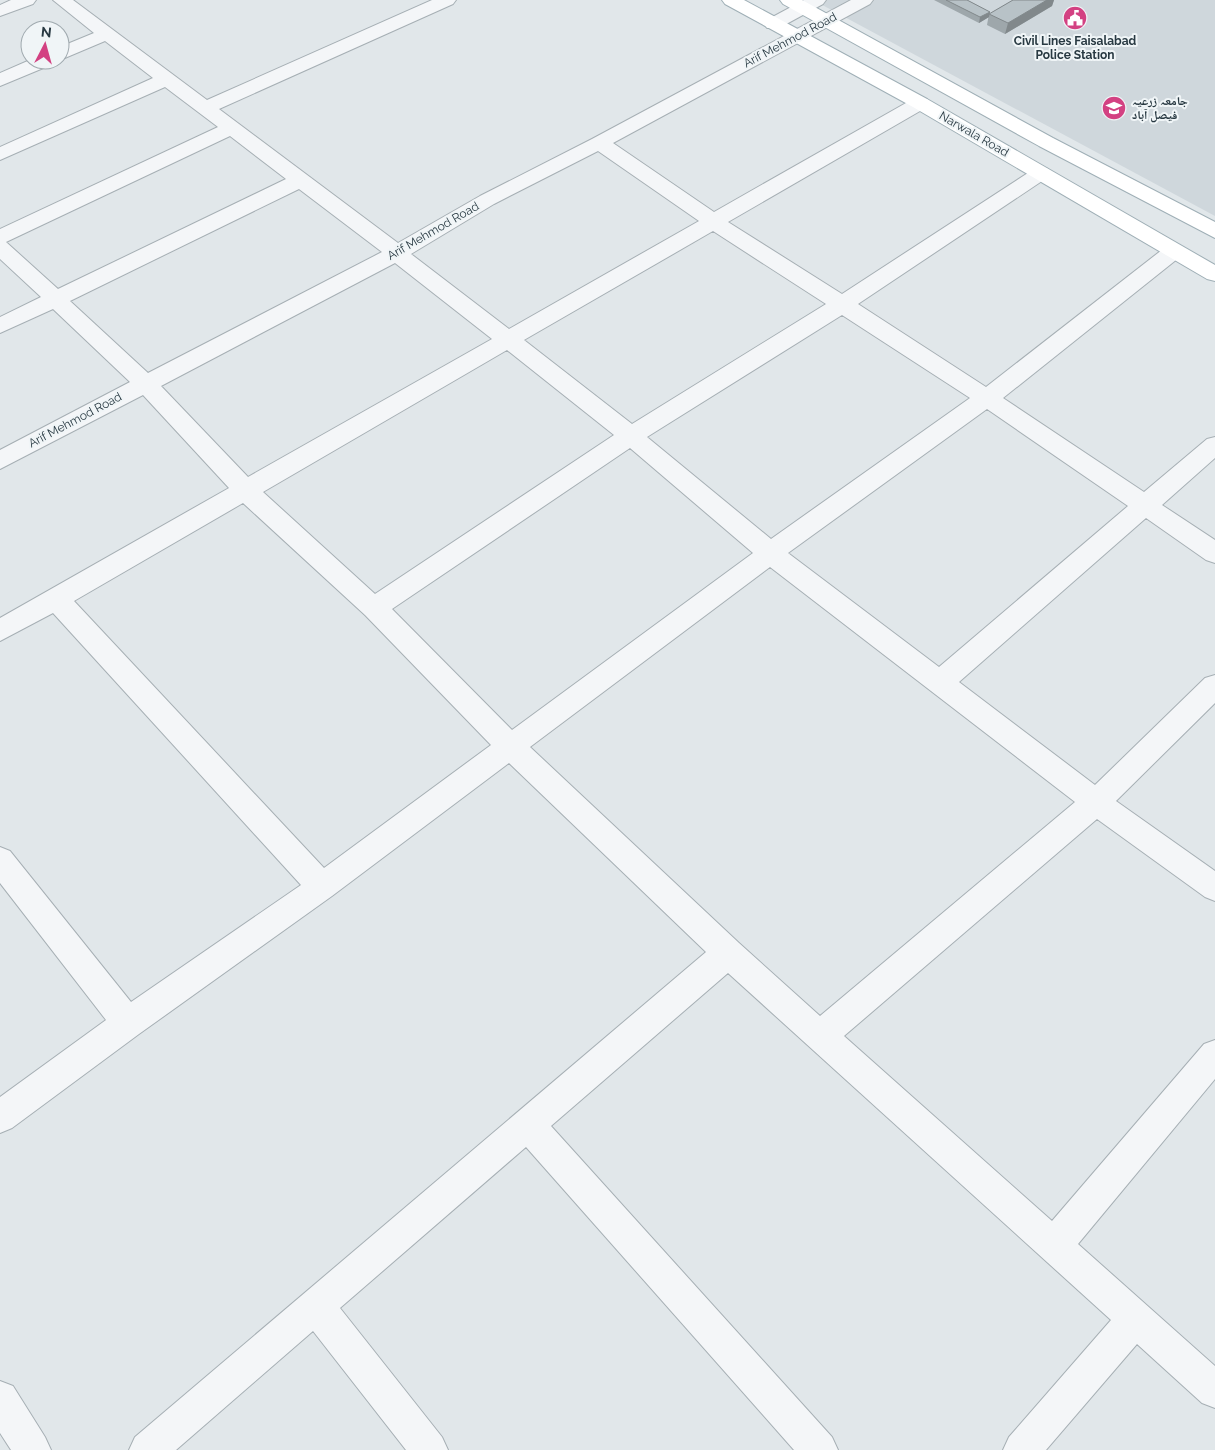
<svg xmlns="http://www.w3.org/2000/svg" width="1215" height="1450" font-family="Raleway,'Noto Naskh Arabic',sans-serif">
<style>
.built{fill:#cfd7dc}
.lines{fill:none;stroke-linecap:round;stroke-linejoin:round}
.minor-casing{stroke:#a6afb4;stroke-width:2}
.major-casing{stroke:#9fafb6;stroke-width:2}
.minor{fill:#f4f6f8;fill-rule:evenodd}
.major{fill:#fff;fill-rule:evenodd}
.wall{fill:#9ea7ab}
.shaded-wall{fill:#81888b}
.building{fill:#b8c2c7;stroke:#81888b}
.labels{text-anchor:middle;stroke-width:4;stroke-linejoin:round;paint-order:stroke}
.far-street-label{font-size:12px;fill:#283942;stroke:#f0f5f7}
.far-poi-label{font-size:12px;font-weight:bold;fill:#283942;stroke:#f0f5f7}
</style>
<rect width="100%" height="100%" fill="#e1e7ea"/>
<path class="built" d="M813,0h402v216z"/>
<g class="lines">
<g class="minor-casing">
<path id="minor" d="M11,0h25l-3,4 -33,12v-11z
M53,0h20l134,100 225,-100h24l-3,4 -234,105 179,134 82,-47 112,-57 259,-139h22l-3,4 -257,139 101,69 199,-113h14l3,4 -3,4 -199,115 114,72 192,-125 7,-2 7,2 3,4 -3,4 -190,127 128,83 181,-141 7,-2 7,2 4,5 -4,5 -178,142 141,94 63,-53 8,-2v21l-53,47 53,35v23l-9,-3 -60,-42 -187,164 136,103 110,-107 10,-3v28l-99,98 99,70v30l-10,-4 -108,-78 -253,217 208,185 152,-177 11,-4v39l-137,165 137,122v42l-13,-5 -65,-59 -91,106h-43l6,-13 102,-117 -383,-347 -177,153 281,311 6,13h-44l-268,-303 -186,161 102,129 6,13h-42l-93,-119 -137,119h-47l6,-13 571,-485 -197,-189 -177,133 -193,138 -127,94 -12,5v-36l106,-77 -106,-137v-36l10,4 121,151 170,-117 -248,-272 -53,28v-23l229,-130 -86,-93 -143,74v-19l130,-68 -77,-73 -53,24v-16l41,-20 -41,-38v-30l218,-102 -53,-40 -165,73v-13l153,-69 -48,-37 -45,19v-13l34,-14zM230,136l56,43 -228,110 -52,-47zM598,151l101,70 -190,108 -98,-75 83,-50zM299,189l83,63 -234,121 -78,-72zM713,231l113,73 -194,120 -108,-84zM395,263l97,76 -244,138 -87,-91zM842,315l128,83 -199,141 -124,-102zM507,350l107,85 -239,159 -112,-102zM987,409l141,97 -189,161 -151,-114zM630,448l123,105 -241,177 -120,-121zM243,503l122,112 126,130 -167,123 -250,-267zM770,567l305,235 -255,214 -81,-73 -209,-196z
M804,0h22l-3,4 -44,24h-12l-3,-4 3,-4z
M30,60h25l-2,4 -53,22v-13z
M0,1381l13,5 32,51 6,13h-40l-11,-17z"/>
</g>
<g class="major-casing">
<path id="major" d="M722,0h22l183,99 288,166v16l-8,-2 -294,-172 -188,-103z
M780,0h22l251,138 162,84v16l-176,-92 -256,-142z"/>
</g>
<use href="#minor" class="minor"/>
<use href="#major" class="major"/>
</g>
<path class="wall" d="M934,0h33l23,12 -1,5 -10,6z
M1013,0h41l-2,6 -47,28 -18,-9 2,-11z"/>
<path class="shaded-wall" d="M1047,0h7l-2,6 -47,28 3,-11z
M990,12l-1,5 -10,6 1,-6z"/>
<path class="building" d="M946,0h21l23,12 -10,5z
M1013,0h34l-39,23 -19,-9z"/>
<defs>
<g id="civic-disc" transform="scale(1.25)"><circle r="9.5" fill="#d34182" stroke="#f0f5f7"/><path d="M-.6-6.5H3V-4.5H.6V-3L4-1V1h2V6H-6V1h2V-1L-.6-3ZM-1.2 2.5V6h2.4V2.5Z" fill="#fff"/></g>
<g id="university-disc" transform="scale(1.25)"><circle r="9.5" fill="#d34182" stroke="#f0f5f7"/><path d="M0-5L7-2L0 1L-7-2ZM-4 1L0 2.5L4 1V4Q0 6-4 4Z" fill="#fff"/></g>
</defs>
<g fill-rule="evenodd">
<use href="#civic-disc" x="1075" y="18"/>
<use href="#university-disc" x="1114" y="108"/>
</g>
<g class="labels">
<g class="far-street-label">
<text transform="translate(790 40) rotate(-28)" y="4">Arif Mehmod Road</text>
<text transform="translate(974 134) rotate(30)" y="4">Narwala Road</text>
<text transform="translate(433 231) rotate(-30)" y="4">Arif Mehmod Road</text>
<text transform="translate(75 420) rotate(-28)" y="4">Arif Mehmod Road</text>
</g>
<g class="far-poi-label">
<text x="1075" y="45">Civil Lines Faisalabad<tspan x="1075" dy="14">Police Station</tspan></text>
<text x="1132" y="105" text-anchor="start">جامعہ زرعیہ<tspan x="1132" dy="14">فیصل آباد</tspan></text>
</g>
</g>
<g transform="translate(45 45) rotate(6)"><circle r="24" fill="#f0f5f7" stroke="#a0aaaf"/>
<path d="M0-4L9 19L0 12L-9 19Z" fill="#d34182"/>
<text y="-8" font-size="14" font-weight="bold" text-anchor="middle" fill="#283942">N</text>
</g>
</svg>
